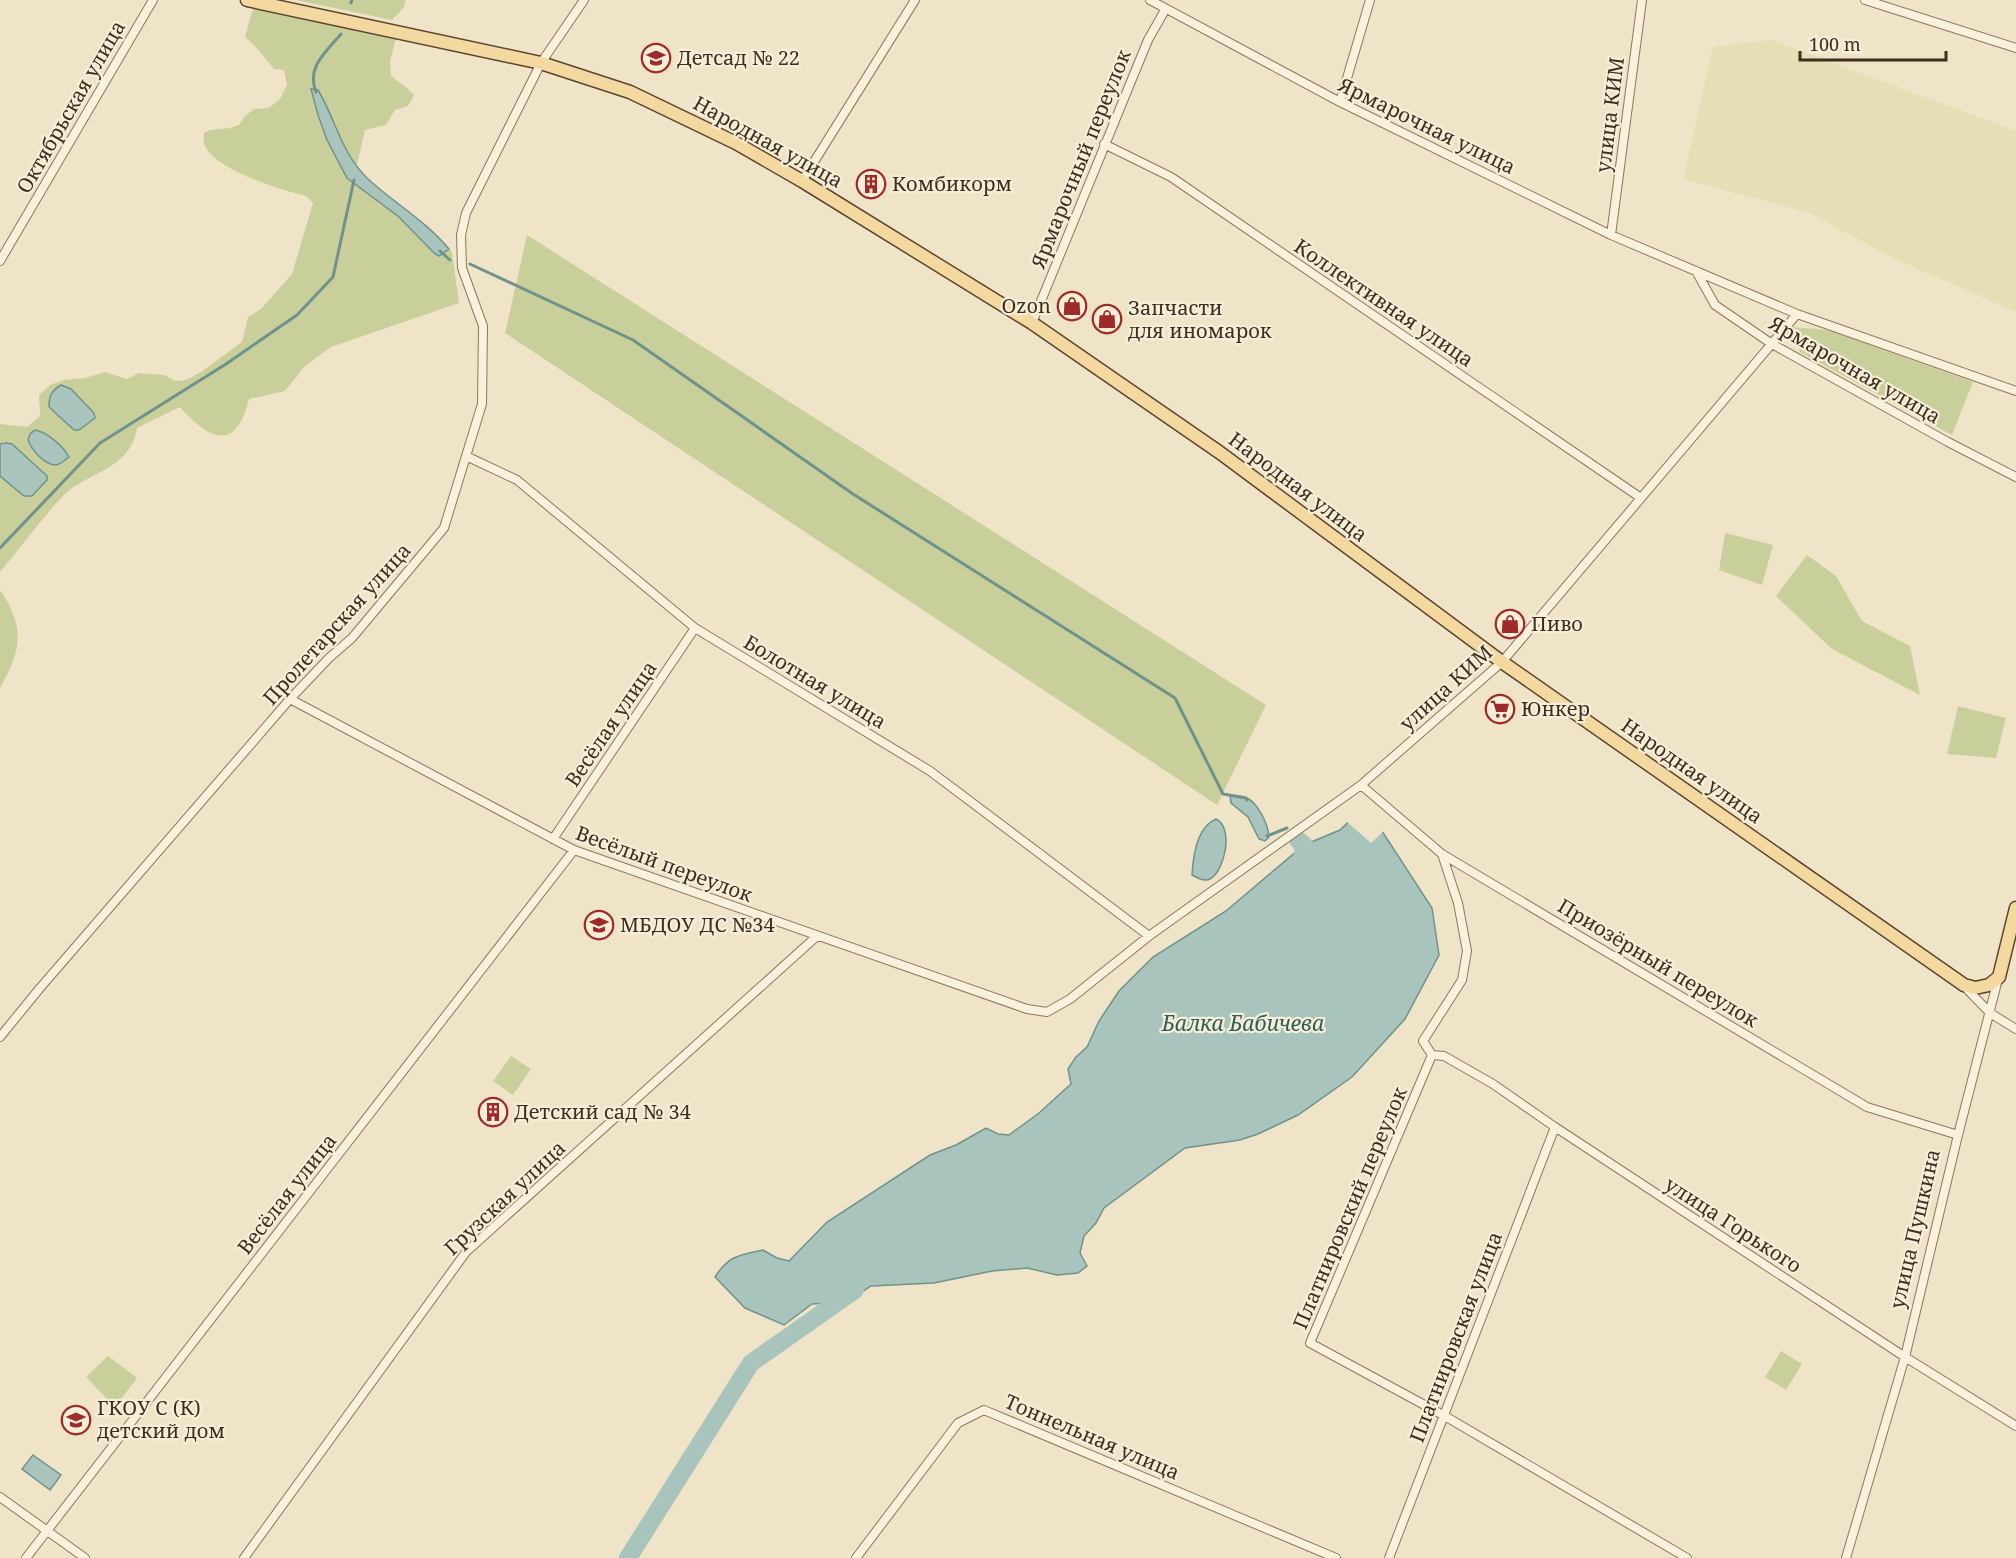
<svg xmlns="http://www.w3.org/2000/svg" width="2016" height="1558" font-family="'Noto Serif',serif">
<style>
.farmland{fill:#e6deb5}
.green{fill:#c9cf9b}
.water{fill:#a9c4bc;stroke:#6f938a;stroke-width:1.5}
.pier{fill:#f0e4c8}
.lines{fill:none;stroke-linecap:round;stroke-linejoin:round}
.stream{stroke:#6f938a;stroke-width:3}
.river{stroke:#a9c4bc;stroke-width:18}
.minor-casing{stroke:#8d765c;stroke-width:10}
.primary-casing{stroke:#5b4430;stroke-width:15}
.minor{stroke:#faf1dc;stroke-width:8}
.primary{stroke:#f3d9a0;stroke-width:12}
.labels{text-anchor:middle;stroke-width:4.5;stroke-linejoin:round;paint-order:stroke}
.poi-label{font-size:20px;fill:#3d2e20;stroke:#f7eed8;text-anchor:start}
.street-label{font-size:20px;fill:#3d2e20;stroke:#f7eed8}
.water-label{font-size:21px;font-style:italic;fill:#2f5d5a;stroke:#f7eed8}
</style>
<rect width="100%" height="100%" fill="#f0e4c8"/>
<path class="farmland" d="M1771,40l245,91v181l-121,-53 -85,-46 -127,-34 30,-132z"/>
<path class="green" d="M296,0h110l-2,7 -12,13z
M253,8l143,31 -6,22 1,15 15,11 8,8 -6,11 -13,4 -9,15 -21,5 -8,35 -16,-24 -23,-51 -6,-1 6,26 9,25 20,38 52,39 35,36 5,3 10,-7 3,3 7,51 -128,44 -26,19 -20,25 -36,8c-13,53 -39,42 -69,8l-43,21c-8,44 -49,42 -75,69 -22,24 -41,50 -62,75v-96l24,20 -24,-52v-20l27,3 13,-11 -1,-21 11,-10 14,-5 21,-2 20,-6 22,7 12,-6 25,2 11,6 11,-1 15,-8 41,-30 6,-25 13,-8 31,-35 21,-71 -7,-7c-24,-6 -95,-27 -102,-53 -1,-4 0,-7 0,-10l6,-3 20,-2 9,-3 6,-9 9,-7 15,-1 11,-9 7,-14 -3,-15 -10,-1 -19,-23 -10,-9z
M527,235l739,470 -49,100 -712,-472z
M1793,327l35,3 145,52 -21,53 -152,-83z
M1725,533l48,12 -11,40 -43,-15z
M1807,555l29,21 26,45 48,25 10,49 -88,-46 -56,-53z
M0,590c26,38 21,60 0,98z
M1958,706l48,12 -10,40 -49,-4z
M511,1056l20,13 -18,26 -20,-14z
M1781,1351l21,13 -16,26 -21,-13z
M108,1356l29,22 -22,29 -29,-30z"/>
<path class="water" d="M311,89l7,1c18,30 23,63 50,89 26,24 58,42 81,70l-10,7 -5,-3 -35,-36 -52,-39 -20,-38 -9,-25z
M61,385l10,4 23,24 1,5 -16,12h-5l-25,-23c0,-11 2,-16 12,-22z
M35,430c12,2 28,16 34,27 -4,3 -8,7 -13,8 -12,0 -24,-15 -28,-25l2,-6z
M6,443l6,1 35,32v4l-15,16h-8l-24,-20v-32z
M1230,795c5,1 10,1 15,2 13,5 23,27 24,40l-4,4 -6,-2 -11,-22 -17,-14z
M1358,813l4,14 18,1 52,80 7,47 -34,64 -53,58 -54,38 -40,19 -18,6 -55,8 -81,60 -8,15 -12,13 -4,17 7,13 -9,7 -21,2 -30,-7 -35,3 -58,12 -63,3 -24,16 -35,2 -28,21 -39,-17 -30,-31c14,-22 25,-22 48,-27l14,8 12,3 38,-39 103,-67 26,-10 30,-17 12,6 11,1 30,-22 32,-29 -3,-15 8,-12 11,-10 12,-26 20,-30 34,-34 73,-46 78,-66 36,-15z
M1216,819c18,8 9,52 -6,60 -6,3 -13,-1 -18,-4 1,-19 5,-48 24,-56z
M33,1455l28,20 -11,15 -28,-21z"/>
<path class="pier" d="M1357,810l7,3 1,11 16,1 4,5 -14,13 -25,-22z"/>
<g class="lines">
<path class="stream" d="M351,3l1,-3
M316,92c-10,-25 10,-40 25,-58
M440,251l10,9
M470,264l163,76 220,154 322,204 48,96 23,4 1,2
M0,548l100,-105 126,-79 71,-49 36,-38 21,-97
M1267,836l20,-8"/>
<path class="river" d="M1298,840l6,5 -3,24
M628,1558l123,-195 104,-73"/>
<g class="minor-casing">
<path id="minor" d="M1150,0l190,102 271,133 186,79 219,77
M1865,0l151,48
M1340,102l30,-102
M1104,144l67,33 470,321
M802,181l113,-181
M1611,235l31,-235
M0,261l153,-261
M1696,271l19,34 57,39 176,98 68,35
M1032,323l116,-283 17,-30
M466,456l51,24 178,148 235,143 219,165
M290,699l284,151 453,159 20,3 23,-13 79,-63 212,-151 141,-123 295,-348
M1361,785l81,69 425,253 91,28
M553,839l142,-211
M1442,854l16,49 9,48 -5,29 -39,61 9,14 -122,288 133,72 244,143
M1964,986l26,27 26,16
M0,1037l40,-49 250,-289 39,-41 23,-20 92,-110 38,-124 1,-78 -21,-58 -1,-33 5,-22 75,-150 43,-63
M1432,1055l12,1 49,28 62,43 350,230 111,69
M0,1497l85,61
M26,1558l548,-708
M244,1558l222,-306 351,-316
M856,1558l102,-135 26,-13 352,148
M1389,1558l166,-431
M1846,1558l59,-201 53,-222 40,-156"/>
</g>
<g class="primary-casing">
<path id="primary" d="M247,0l294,63 89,29 106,51 66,38 230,142 187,129 283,210 462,323 11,3 14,-3 10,-8 17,-69"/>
</g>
<use href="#minor" class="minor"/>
<use href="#primary" class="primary"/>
</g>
<defs>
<g id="school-ring" transform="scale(1.5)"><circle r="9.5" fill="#f7eed8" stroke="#9e2a2b" stroke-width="1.5"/><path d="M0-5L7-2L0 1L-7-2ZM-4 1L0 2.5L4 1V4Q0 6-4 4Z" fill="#9e2a2b"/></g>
<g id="building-ring" transform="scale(1.5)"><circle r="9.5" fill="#f7eed8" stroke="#9e2a2b" stroke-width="1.5"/><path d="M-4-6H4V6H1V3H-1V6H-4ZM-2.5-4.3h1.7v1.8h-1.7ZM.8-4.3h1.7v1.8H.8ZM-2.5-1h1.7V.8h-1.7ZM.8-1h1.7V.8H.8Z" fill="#9e2a2b"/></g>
<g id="shop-ring" transform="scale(1.5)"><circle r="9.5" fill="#f7eed8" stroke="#9e2a2b" stroke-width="1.5"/><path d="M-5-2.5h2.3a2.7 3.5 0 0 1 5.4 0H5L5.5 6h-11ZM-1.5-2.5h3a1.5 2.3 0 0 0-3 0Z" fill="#9e2a2b"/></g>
<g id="supermarket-ring" transform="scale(1.5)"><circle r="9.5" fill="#f7eed8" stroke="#9e2a2b" stroke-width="1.5"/><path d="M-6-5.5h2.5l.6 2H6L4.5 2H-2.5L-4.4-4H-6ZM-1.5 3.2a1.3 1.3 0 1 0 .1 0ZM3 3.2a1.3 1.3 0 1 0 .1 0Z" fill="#9e2a2b"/></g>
</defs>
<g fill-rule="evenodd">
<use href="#school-ring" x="656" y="58"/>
<use href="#building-ring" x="871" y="184"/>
<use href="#shop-ring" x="1072" y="306"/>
<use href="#shop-ring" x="1107" y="319"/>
<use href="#shop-ring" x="1510" y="624"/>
<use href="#supermarket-ring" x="1500" y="709"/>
<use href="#school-ring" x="599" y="925"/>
<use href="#building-ring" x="493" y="1112"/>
<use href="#school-ring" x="76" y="1420"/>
</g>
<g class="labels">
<g class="poi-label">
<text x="677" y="65">Детсад № 22</text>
<text x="892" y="191">Комбикорм</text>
<text x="1051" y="313" text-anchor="end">Ozon</text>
<text x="1128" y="315">Запчасти<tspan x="1128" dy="23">для иномарок</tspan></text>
<text x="1531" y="631">Пиво</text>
<text x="1521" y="716">Юнкер</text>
<text x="620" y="932">МБДОУ ДС №34</text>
<text x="514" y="1119">Детский сад № 34</text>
<text x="97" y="1415">ГКОУ С (К)<tspan x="97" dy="23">детский дом</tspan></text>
</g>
<g class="street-label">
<text transform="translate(71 107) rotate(-60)" y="7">Октябрьская улица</text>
<text transform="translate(1610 115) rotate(-83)" y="7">улица КИМ</text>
<text transform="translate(1427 126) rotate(26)" y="7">Ярмарочная улица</text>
<text transform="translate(768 142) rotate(29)" y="7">Народная улица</text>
<text transform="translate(1081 159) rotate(-68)" y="7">Ярмарочный переулок</text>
<text transform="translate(1384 303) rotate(34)" y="7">Коллективная улица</text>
<text transform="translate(1855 370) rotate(30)" y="7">Ярмарочная улица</text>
<text transform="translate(1298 487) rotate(37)" y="7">Народная улица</text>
<text transform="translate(337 624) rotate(-48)" y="7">Пролетарская улица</text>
<text transform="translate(815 682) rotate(31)" y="7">Болотная улица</text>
<text transform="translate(1446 688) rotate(-42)" y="7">улица КИМ</text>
<text transform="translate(611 724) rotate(-56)" y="7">Весёлая улица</text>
<text transform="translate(1692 771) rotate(35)" y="7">Народная улица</text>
<text transform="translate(664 864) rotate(20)" y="7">Весёлый переулок</text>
<text transform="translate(1658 963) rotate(31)" y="7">Приозёрный переулок</text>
<text transform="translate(287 1194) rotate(-52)" y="7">Весёлая улица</text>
<text transform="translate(505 1198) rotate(-43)" y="7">Грузская улица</text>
<text transform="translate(1350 1208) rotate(-67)" y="7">Платнировский переулок</text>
<text transform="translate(1733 1225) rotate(33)" y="7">улица Горького</text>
<text transform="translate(1915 1229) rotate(-77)" y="7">улица Пушкина</text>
<text transform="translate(1456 1337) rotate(-69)" y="7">Платнировская улица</text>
<text transform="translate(1092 1437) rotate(23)" y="7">Тоннельная улица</text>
</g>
<g class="water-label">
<text x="1243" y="1031">Балка Бабичева</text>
</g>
</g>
<path d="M1800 51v9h146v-9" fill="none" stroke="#3d2e20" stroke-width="3"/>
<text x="1809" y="51" font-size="18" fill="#3d2e20" stroke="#f7eed8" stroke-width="4.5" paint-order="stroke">100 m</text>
</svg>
